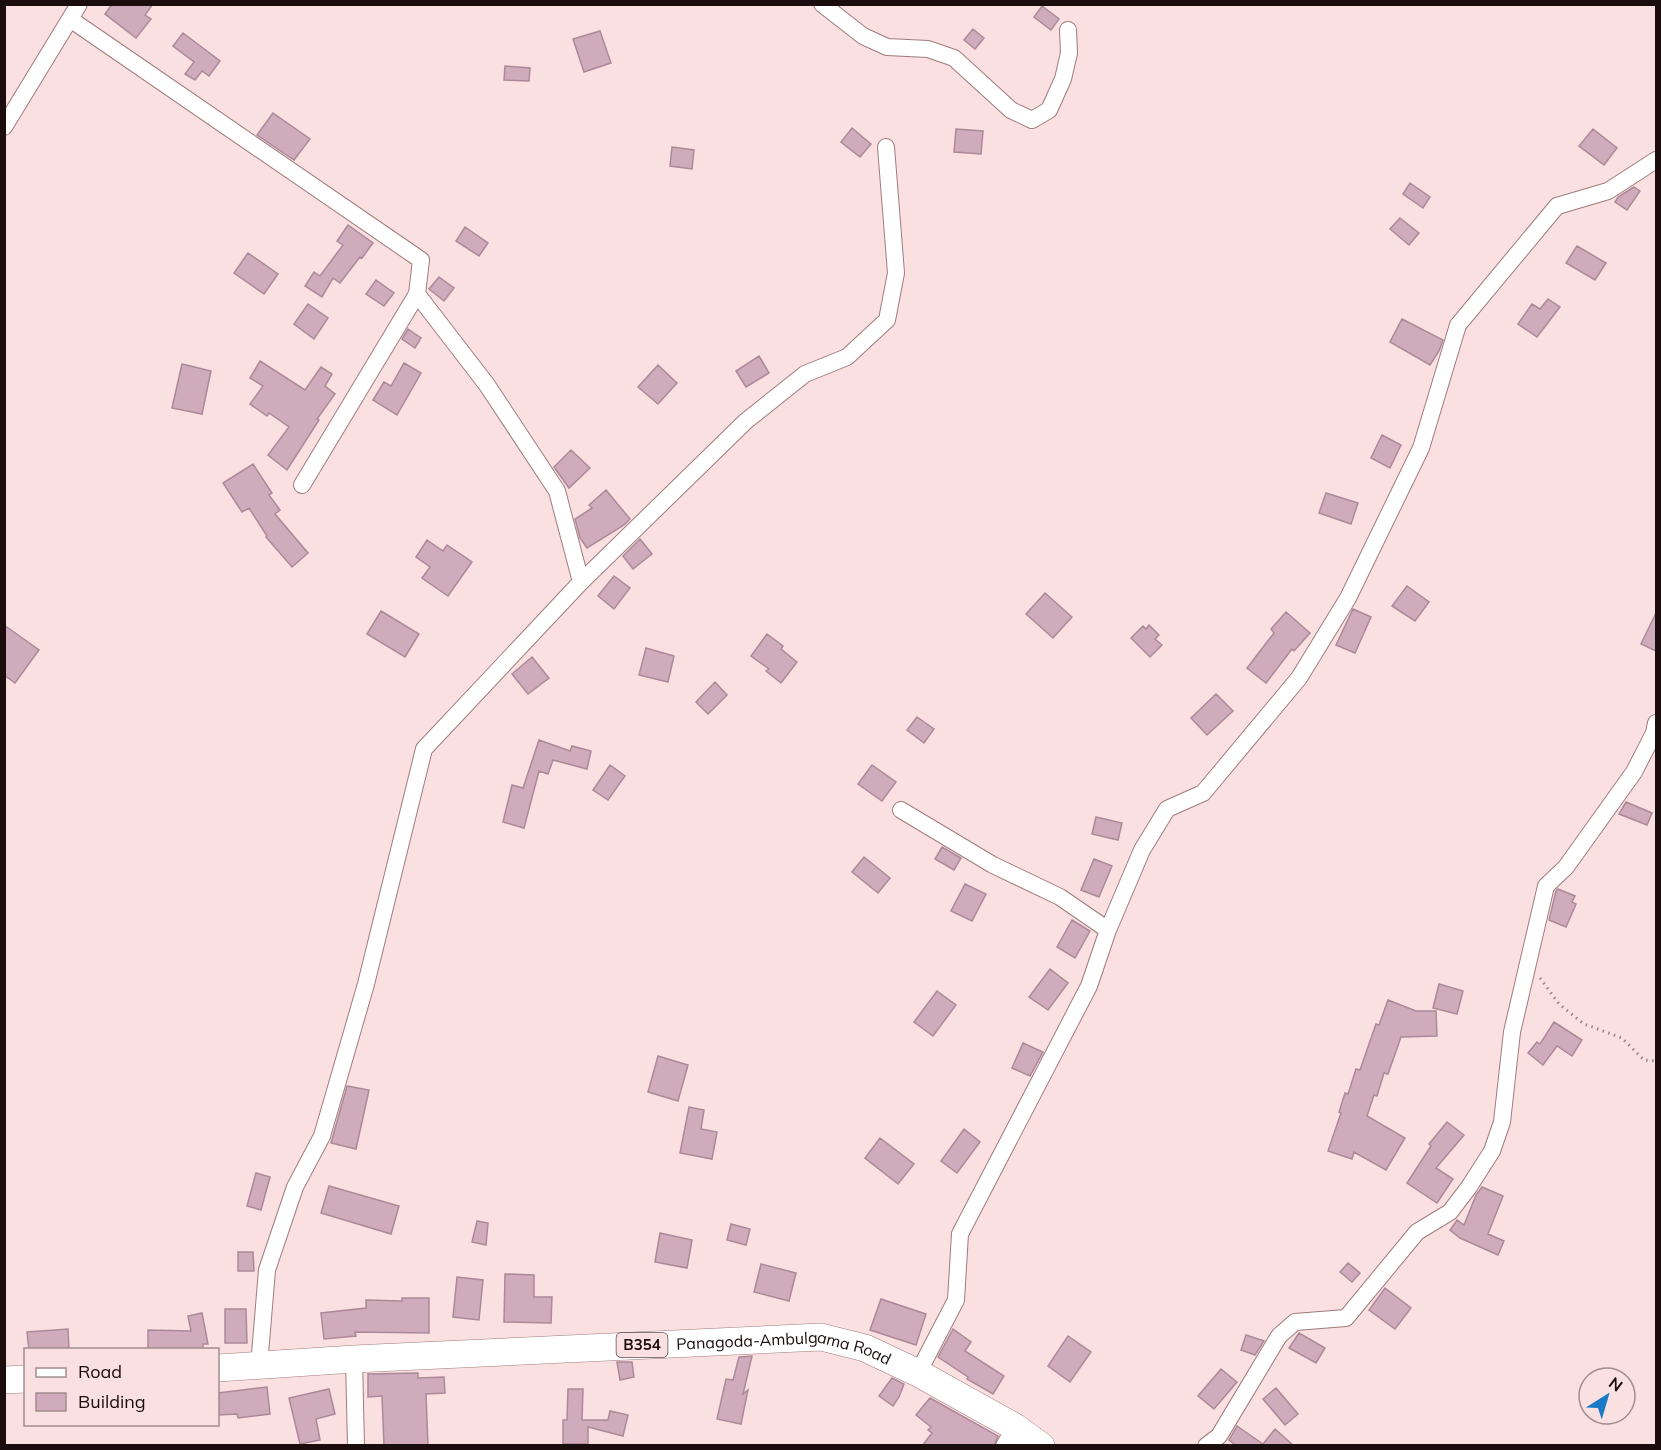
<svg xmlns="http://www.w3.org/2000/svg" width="1661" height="1450" font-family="Mulish,sans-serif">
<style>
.building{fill:#d0abbc;stroke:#ac8998;stroke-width:1.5}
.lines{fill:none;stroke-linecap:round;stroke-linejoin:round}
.minor-casing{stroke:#a17b7c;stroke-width:18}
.primary-casing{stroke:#a17b7c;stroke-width:28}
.path{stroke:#9a8586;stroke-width:3;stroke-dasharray:1.5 4.5;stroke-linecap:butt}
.minor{stroke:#fff;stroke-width:16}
.primary{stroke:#fff;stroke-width:27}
.labels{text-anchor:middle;stroke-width:6;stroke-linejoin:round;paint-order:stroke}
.shield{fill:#fae0e1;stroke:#5e4c4d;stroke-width:1.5}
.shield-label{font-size:15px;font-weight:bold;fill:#1b0d0e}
.street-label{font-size:16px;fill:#1b0d0e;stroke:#fae0e1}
</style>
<rect width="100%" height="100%" fill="#fae0e1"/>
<path class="building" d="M112,4h41l-8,11 6,4 -15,19 -31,-24z
M1042,6l17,13 -8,11 -17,-13z
M973,29l11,9 -9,11 -11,-9z
M600,31l11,32 -27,9 -11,-33z
M183,33l37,28 -11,15 -7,-5 -7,9 -10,-6 9,-12 -21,-16z
M505,66l25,2 -1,13 -25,-1z
M273,113l37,26 -16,21 -37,-25z
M852,128l19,16 -11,13 -19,-15z
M956,129l27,2 -2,23 -27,-2z
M1593,129l24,19 -13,17 -25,-19z
M672,147l22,3 -2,19 -22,-3z
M1410,183l20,14 -7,11 -20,-14z
M1634,187l6,4 -13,19 -12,-8 3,-5z
M1400,218l19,15 -10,12 -19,-16z
M348,225l25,18 -11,15 -2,-1 -20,26 -7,-5 -11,19 -17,-11 9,-14 6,4 23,-31 -6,-4z
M465,227l23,16 -9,13 -23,-15z
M1577,246l29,17 -11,17 -29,-17z
M248,253l30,21 -14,20 -30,-21z
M439,277l15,11 -10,13 -15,-12z
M376,280l18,13 -10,13 -18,-12z
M1548,299l12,8 -23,30 -19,-13 14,-20 8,5z
M308,304l20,14 -14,21 -20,-15z
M1402,319l41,21 -4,11 -9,14 -40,-23z
M408,329l13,9 -6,10 -13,-9z
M759,356l10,17 -23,14 -10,-16z
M260,361l45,29 16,-23 11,7 -7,12 10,8 -18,25 2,1 -32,50 -19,-15 21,-28 -20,-14 -2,3 -17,-12 13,-18 -13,-8z
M404,363l17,10 -24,42 -24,-15 11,-18 7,4z
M182,364l29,7 -9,43 -30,-6z
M658,365l19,18 -19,21 -20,-17z
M1382,435l19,10 -11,23 -19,-10z
M571,450l19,18 -21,20 -15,-21z
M253,464l19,29 -3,2 11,15 -5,4 33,39 -16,14 -26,-30 1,-1 -18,-28 -7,4 -19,-29z
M606,490l24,29 -6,6 -37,23 -7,-10 -5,-19 17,-11 -3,-3z
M1326,493l32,10 -7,21 -32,-11z
M640,539l12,15 -19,15 -10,-13z
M427,540l16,11 4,-6 25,17 -24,34 -26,-18 8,-11 -14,-10z
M614,576l16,12 -16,21 -16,-13z
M1407,586l22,16 -14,19 -23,-15z
M1045,593l27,24 -19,21 -27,-24z
M1353,609l18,8 -16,36 -19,-8z
M381,611l38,23 -14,23 -38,-23z
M1286,612l24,21 -16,18 -2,-2 -26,34 -19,-15 27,-35 -3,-4z
M1656,613v38l-15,-7z
M4,625l35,25 -24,33 -11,-8z
M1149,625l10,10 -4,4 7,6 -12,12 -19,-19 12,-12 3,3z
M767,634l16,12 -2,3 16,13 -16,21 -15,-12 3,-2 -18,-13z
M646,648l28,8 -6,26 -29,-7z
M532,657l17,21 -21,16 -16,-20z
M715,682l12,13 -19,19 -12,-12z
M1216,694l17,17 -26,24 -16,-17z
M917,717l17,12 -10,14 -17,-13z
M539,740l31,11 2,-5 19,5 -4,18 -34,-9 -5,14 -9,-3 -15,57 -21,-6 9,-37 11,3z
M610,765l15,11 -17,24 -15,-10z
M872,765l24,17 -14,19 -24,-17z
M1626,802l26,11 -5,12 -28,-11z
M1096,817l26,6 -4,17 -26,-6z
M942,847l19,11 -7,12 -19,-11z
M864,857l26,21 -12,15 -26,-21z
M1094,859l18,7 -13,31 -18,-7z
M965,884l21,10 -14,27 -21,-10z
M1558,889l17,7 -3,6 4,2 -10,23 -17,-7 7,-29z
M1072,920l18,11 -15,27 -18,-11z
M1050,969l18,14 -20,27 -19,-13z
M1439,984l24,7 -6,23 -24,-6z
M937,991l19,14 -23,31 -19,-14z
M1388,1000l28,11h20l1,25 -36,1 -13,37 -4,-1 -7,23 -3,-1 -7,21 38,22 -19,32 -32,-18 -2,7 -24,-8 13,-38 -2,-1 6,-19 3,1 8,-25 4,1 16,-46 3,1z
M1554,1022l28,18 -10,16 -15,-10 -14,19 -15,-12 9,-11 3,2z
M1023,1043l20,9 -13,24 -18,-8z
M658,1056l30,9 -10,36 -30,-9z
M347,1086l22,4 -13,59 -25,-6z
M689,1107l15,3 -3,19 16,3 -5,27 -32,-6z
M1447,1122l17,13 -28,33 17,11 -16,24 -30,-20 24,-37 -2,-2z
M964,1129l16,13 -23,31 -16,-12z
M880,1138l34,26 -16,20 -33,-26z
M256,1173l14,4 -9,33 -14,-4z
M329,1186l70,20 -8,28 -70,-21z
M1482,1187l21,9 -15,38 16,7 -6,14 -38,-17 -10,-8 7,-10 7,5 12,-30z
M477,1221l11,2 -2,22 -14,-3z
M731,1224l19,5 -4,16 -19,-5z
M660,1233l32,7 -5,28 -32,-6z
M238,1252h15l1,19h-16z
M1348,1263l12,10 -8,9 -12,-10z
M761,1264l35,9 -7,28 -35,-9z
M505,1274l29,1v22h18l-1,26 -47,-1z
M457,1277l26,3 -4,40 -26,-3z
M1385,1288l26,20 -16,21 -26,-19z
M402,1298h27v35l-74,-1 1,4 -32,3 -3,-26 45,-5v-8l36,1z
M881,1299l45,15 -10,31 -46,-15z
M225,1309h21l1,34h-22z
M202,1313l6,31h-5v6h-55v-20l43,1 -3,-15z
M68,1329l1,21h-40l-2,-18z
M953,1329l18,13 -6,9 39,25 -11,18 -26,-15 1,-2 -30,-20z
M1299,1333l26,15 -9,15 -27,-15z
M1246,1335l18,6 -9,14 -14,-5z
M1068,1336l23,16 -21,30 -22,-16z
M752,1356l-9,38 5,-4 -7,34 -24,-5 9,-40 7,1 6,-23z
M617,1362h15l2,15 -14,3z
M1221,1369l16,13 -23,27 -16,-13z
M418,1373v5l26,-1 1,16 -19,1 2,52h-44l-2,-50 -14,1v-23z
M892,1378l12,6 -5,13 -6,9 -14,-10z
M267,1387l3,27 -32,4 -1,-4 -19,1v-22z
M1276,1388l22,26 -13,11 -22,-26z
M329,1389l6,25 -19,5 4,21 -20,4 -11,-46z
M568,1389h15l-1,31h26l2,-9 18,4 -5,21 -35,-9v17h-25v-24h4z
M930,1398l68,38 -4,10h-72l10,-13 -4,-3 3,-3 -15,-12z
M1237,1426l26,18 12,-15 19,17h-57l-8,-6z"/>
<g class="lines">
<g class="minor-casing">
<path id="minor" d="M822,4l41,32 24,11 41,2 26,9 57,52 21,10 17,-10 14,-31 6,-26 -1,-23
M70,19l351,241 -4,34 -115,191
M4,127l75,-123
M581,582l165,-161 59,-47 42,-17 40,-37 9,-47 -10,-126
M901,810l92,55 67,32 48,33
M354,1359l2,87
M259,1366l8,-96 28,-83 27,-51 44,-152 58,-235 157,-167 -24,-91 -70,-106 -70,-91
M918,1373l38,-73 4,-66 129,-248 19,-56 34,-80 25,-41 36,-16 96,-115 49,-80 73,-150 37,-123 99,-119 51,-15 48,-31
M1004,1446l11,-19
M1206,1446l13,-10 60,-100 16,-14 51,-4 71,-86 33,-20 19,-25 23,-36 10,-29 10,-90 34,-146 20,-19 68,-95 20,-39 2,-10"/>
</g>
<g class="primary-casing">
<g id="primary">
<path id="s1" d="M218,1368l136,-9 467,-22 44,11 53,25 97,54 26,19"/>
<path d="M4,1380l22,-1"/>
</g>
</g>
<path class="path" d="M1540,978l19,26 25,20 38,14 22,22 12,1"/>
<use href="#minor" class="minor"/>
<use href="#primary" class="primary"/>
</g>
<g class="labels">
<rect class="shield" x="616.5" y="1333" width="51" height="24" rx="4.5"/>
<g class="shield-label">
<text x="642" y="1350">B354</text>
</g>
<g class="street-label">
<text dy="6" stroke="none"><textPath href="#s1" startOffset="568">Panagoda-Ambulgama Road</textPath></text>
</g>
</g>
<rect width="1661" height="1450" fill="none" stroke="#1b0d0e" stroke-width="12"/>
<rect x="24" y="1348" width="195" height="78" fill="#fae0e1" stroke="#a18c8d" stroke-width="1.5"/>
<rect x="36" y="1368" width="30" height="9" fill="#ffffff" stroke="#a18c8d" stroke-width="1.5"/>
<text x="78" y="1378" font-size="18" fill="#1b0d0e">Road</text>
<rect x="36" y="1393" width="30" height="18" fill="#d0abbc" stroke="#a18c8d" stroke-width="1.5"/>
<text x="78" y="1408" font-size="18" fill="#1b0d0e">Building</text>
<g transform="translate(1607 1396) rotate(37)"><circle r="28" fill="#fae0e1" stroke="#a18c8d" stroke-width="1.5"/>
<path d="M0-4.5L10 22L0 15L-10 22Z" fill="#197bc7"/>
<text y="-9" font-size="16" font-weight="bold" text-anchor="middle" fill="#1b0d0e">N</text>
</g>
</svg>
